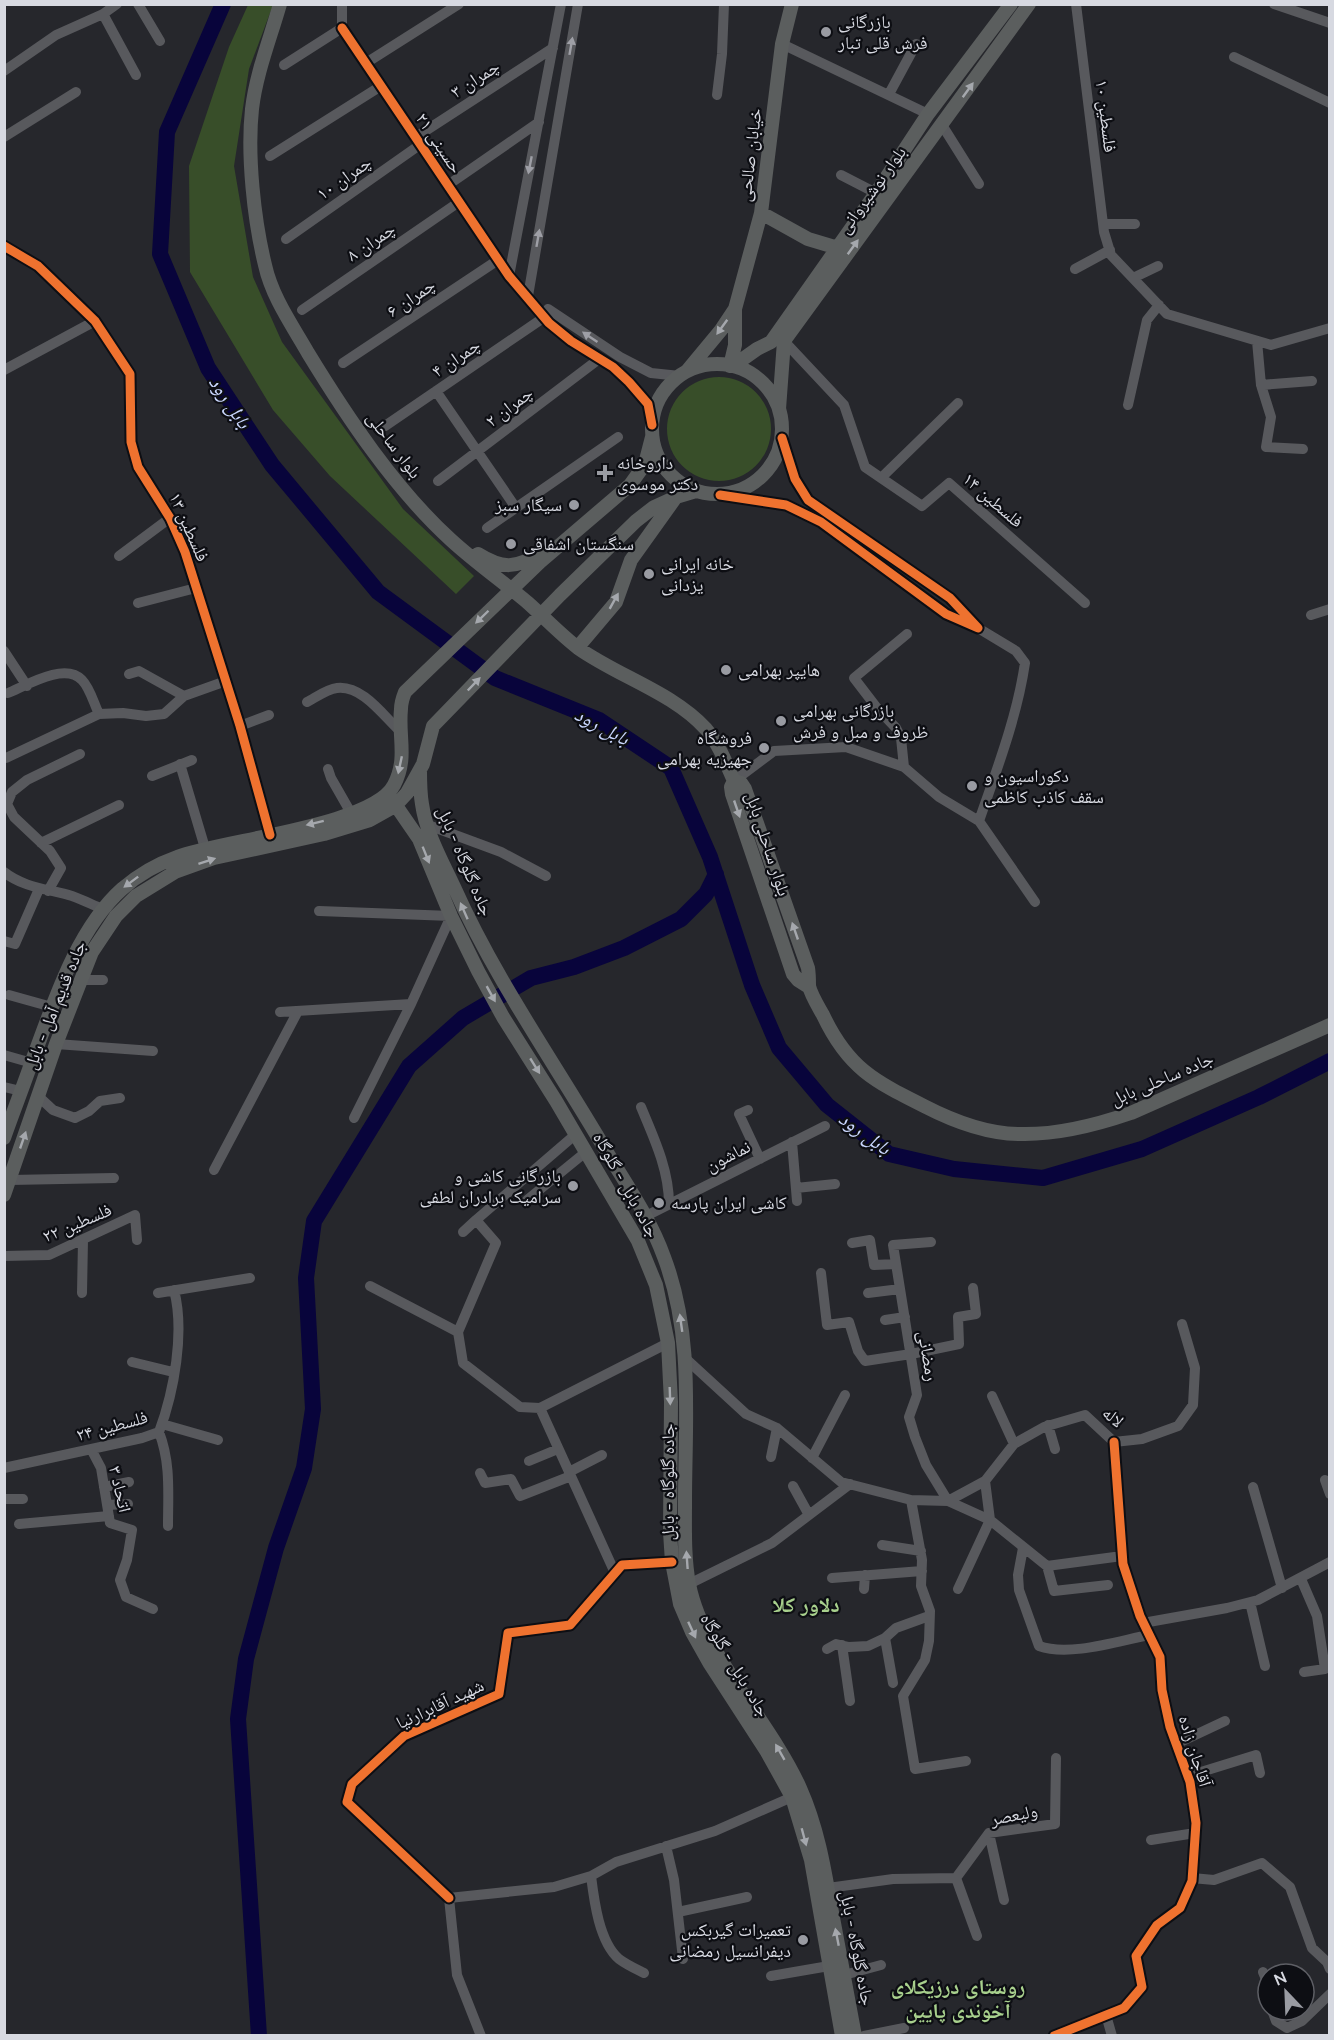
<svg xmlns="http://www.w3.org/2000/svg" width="1334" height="2040" font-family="'Nunito Sans','Noto Naskh Arabic',sans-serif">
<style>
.green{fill:#384e29}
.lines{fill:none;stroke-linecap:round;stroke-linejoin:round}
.river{stroke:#08043b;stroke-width:16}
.minor{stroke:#58595d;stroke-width:10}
.major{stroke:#5b5e5e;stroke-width:14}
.cycleway-casing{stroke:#0d0e13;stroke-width:13}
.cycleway{stroke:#ef722f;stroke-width:9}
.oneway{fill:#9e9fa6}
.oneway2{fill:#a5a8ad}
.poi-dot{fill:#999ba2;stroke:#0d0e13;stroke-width:2}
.labels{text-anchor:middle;stroke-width:4.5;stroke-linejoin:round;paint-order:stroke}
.poi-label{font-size:18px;fill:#d7d9e1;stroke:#0d0e13;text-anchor:start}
.street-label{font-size:18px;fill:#d7d9e1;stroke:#0d0e13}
.water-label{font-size:20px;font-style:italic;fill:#cad7fe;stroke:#0d0e13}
.quarter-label{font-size:21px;font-weight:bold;fill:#a8d08d;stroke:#0d0e13}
</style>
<rect width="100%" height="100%" fill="#26272c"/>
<path class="green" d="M248,5h25l-24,64 -15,97 19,111 29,65 121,167 71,67 -18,18 -126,-118 -57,-66 -83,-138 -1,-106 40,-119z
M667 429a52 52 0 1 1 104 0a52 52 0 1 1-104 0Z"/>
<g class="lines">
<path class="river" d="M223,4l-56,128 -7,122 48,114 64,97 106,127 117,86 104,42 72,48 39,89 42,128 27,63 48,57 62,49 65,15 89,9 99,-29 117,-52 71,-36
M259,2036l-21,-317 8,-60 30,-111 28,-80 9,-59 -7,-131 8,-57 95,-155 54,-48 68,-40 43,-11 50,-19 57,-29 25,-25 10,-20"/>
<path class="minor" d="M138,4l22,37
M342,4v24
M1076,4l28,228 7,23 56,59 104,31 59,-17
M1274,4l56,19
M103,14l33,61
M342,28l167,248 40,47 22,18 42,26 16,15 19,22 4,21
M782,44l146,70
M1234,57l96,46
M366,63l93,-59
M284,65l58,-37
M4,71l52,-36 47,-21 14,-10
M889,94l27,-50
M717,95l5,-41 2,-50
M942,125l37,59
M4,137l72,-45
M416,137l137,-89
M270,156l111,-70
M841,175l35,18
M448,185l91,-63
M1103,224h32
M286,239l135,-95
M4,246l34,20 57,55 35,53 1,68 7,25 32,51 15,34 55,174 30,109
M1075,269l35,-19
M509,276l52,-272
M1133,278l25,-12
M528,296l50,-292
M548,309l72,48 31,16 29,3
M302,310l157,-108
M780,341h4l60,64 21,62 57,39 27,-23 136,120
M1257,341l4,44 10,32 -5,30 37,2
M343,363l155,-103
M4,370l91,-49
M1261,385l51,-4
M436,391l80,117
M1128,405l19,-85 12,-15
M385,426l167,-114
M881,478l77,-75
M438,481l161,-122
M720,495l66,10 35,17 125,92 32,14 -28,-30 -142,-98 -13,-21 -13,-41
M487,528l131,-91
M119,556l51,-38
M138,603l58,-15
M1311,615l19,-6
M978,628l38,23 9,12c-8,54 -28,106 -46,158l56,81
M907,634l-53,44 23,30 19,20 5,10 3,29 35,30 40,24
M4,651l23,35
M129,674l10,-3 45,25
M8,693c19,-8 57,-31 74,-13 8,8 12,24 17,34
M307,702c8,-4 20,-13 30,-14 26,-3 47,29 65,45
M240,726l29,-11
M6,758l93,-44 24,-1 23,3 18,-2 20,-18 42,-15
M180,764l25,84
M328,769l3,9 20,35
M152,776l40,-16
M734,781l40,-30 72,-4 58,20
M428,825l73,27 45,24
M41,843l78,-38
M4,872c20,16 45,17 68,24 11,4 21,9 31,13
M48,891l13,-23 -11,-17 -36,-34 -7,-13 5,-12 15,-12 53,-26
M4,941l11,3 24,-55
M81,980h22
M9,995l43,12
M280,1012l131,-8 40,-88 -132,-5
M56,1044l97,7
M4,1055l28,8
M4,1087l17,4
M38,1096l15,14 22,8 14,-7 11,-10 20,-3
M641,1107c13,31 28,63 28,97
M748,1110l-9,4 21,45
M354,1118l57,-114
M792,1142l5,59
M214,1170l84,-159
M10,1180l104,-2
M796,1188l39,-4
M527,1200l60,-49
M646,1216l179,-90
M463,1232l13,-12
M931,1242l-38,3 24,150 -8,22 6,20 11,28 22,36
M852,1243l18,-3 4,25 22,-1
M4,1256l45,-1 86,-40 2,25
M821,1273l6,52 22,-3 9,29 7,10 46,-7 48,-10 -1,-27 18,-3 -3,-26
M370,1286l88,46 5,31 57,44 20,1
M82,1293l1,-53
M158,1293l92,-15
M868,1293l32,-4
M885,1320l20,-3
M458,1332l38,-89 -20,-23 100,-86
M685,1358l61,56 31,14 64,54 70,18 37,1 42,19 -5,-39
M132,1362l41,10
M992,1396l22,48
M162,1424l56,16
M1048,1425l7,24
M159,1432c12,31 9,62 9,94
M91,1449l10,19 9,55 22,7 -5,30 -7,20 6,17 27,12
M771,1457l6,-29
M812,1458l33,-63
M529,1461l29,-12
M4,1468l138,-30 17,-6c15,-40 26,-100 15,-142
M569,1472l33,-17
M480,1473l5,10 26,-4 9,17 51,-20
M1325,1480l5,14
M793,1486l16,29
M104,1487l25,-5
M1253,1487l29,101
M4,1499h19
M911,1500l11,60 -1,26 9,25 -1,30 -4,19 -22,36 12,73 51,-8
M948,1501l37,-20 29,-37 30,-17 41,-12 29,27 28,-3 36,-13 15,-21 2,-37 -13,-44
M107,1505l21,-1
M19,1524l90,-8
M882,1545l39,6
M1023,1548l-5,27 1,15 20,56c30,11 79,-5 110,-11
M1047,1566l7,25 54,-6
M615,1573l-75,-165 128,-65
M832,1578l90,-7
M1301,1579l16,37 8,53 -21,3
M689,1584l83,-41 78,-59
M864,1589l1,-14
M958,1589l32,-69 57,46 75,-10
M1250,1602l15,64
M1143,1623l84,-15 31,-8 72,-38
M885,1638l8,45
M842,1645l8,56
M827,1649l9,-5 13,3 19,-1 17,-8 11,-10 33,-12
M1176,1744l49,-23
M1188,1776l68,-21 4,18
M989,1833l15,67
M1151,1840l44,-7
M666,1846l8,34 9,79
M591,1876c3,24 8,66 28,83 8,6 17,10 25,14
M956,1878l21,58
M1192,1878l22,2 48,-17 28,24 22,61 15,14 3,7
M828,1888l65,-9 63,-1 33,-45 66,-9 1,-66
M449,1898l-102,-96 5,-18 52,-48 95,-42 9,-61 62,-8 52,-60 50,-3
M678,1912l69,-15
M1263,1972l5,12
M844,1975l37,-10
M771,1976l58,-10
M1272,2010l4,11 11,7
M1106,2015l6,21
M1287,2028l15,-7 28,-27
M481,2036l-24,-61 -8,-77 105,-11 37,-11 25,-14 99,-31 77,-34
M864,2036l40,-8
M1054,2036l70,-28 18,-21 -6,-31 21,-31 23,-17 12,-27 4,-58 -6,-41 -20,-55 -8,-37 -2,-33 -20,-41 -17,-52 -9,-122"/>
<path class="major" d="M280,4c-10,35 -24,70 -28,105 -5,46 2,111 13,156 7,32 27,60 43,88 39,64 87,136 143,187 24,22 51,41 76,62 17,15 33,32 51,46 41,29 94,44 128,81 13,15 20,34 28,52
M761,213l47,26 30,9
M735,309l26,-96 21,-169 10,-40
M652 429a65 65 0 1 1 130 0a65 65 0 1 1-130 0Z
M733,366l24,-17 14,-7 105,-149 52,-79 83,-110
M687,371l34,-41 14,-21v36l-5,21
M779,409l5,-68 245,-337
M478,554c24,15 38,15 62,-1
M578,647l38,-45 15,-42 45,-63
M420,770c0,11 0,23 2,34 4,29 20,57 32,83 41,92 100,175 151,262 21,35 45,69 59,108 30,79 21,162 21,245 0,27 -1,55 4,82 14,71 81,137 111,204 17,38 24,78 31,119 8,43 16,86 24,129
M388,794l31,45 32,77 27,55 25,46 53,84 82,140 18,44 12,58 3,59 -1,130 2,30 8,42 12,28 18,32 57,88 25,45 19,63 31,176
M809,987l-11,-7 -5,-6 -61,-180 -1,-7 3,-6 7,2 4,6 63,179c1,6 1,12 1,18 2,9 9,20 14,29 25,53 51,66 101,91 29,15 63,28 96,28 37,1 76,-9 111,-21l199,-88
M4,1138c9,-26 19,-51 28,-77 21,-56 44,-131 90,-172 16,-14 35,-25 55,-32 45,-17 196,-31 217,-72 14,-27 4,-48 7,-76 0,-6 2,-12 4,-17l135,-130 90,-77 15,-21 7,-27
M4,1195l52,-151 25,-64 11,-28 24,-36 20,-20 39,-24 39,-14 110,-24 46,-14 25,-14 12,-13 16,-29 10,-38 127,-131 76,-74 18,-14 22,-10 20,-6"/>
<g class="cycleway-casing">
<path id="cycleway" d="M342,28l167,248 40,47 22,18 42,26 16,15 19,22 4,21
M4,246l34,20 57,55 35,53 1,68 7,25 32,51 15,34 55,174 30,109
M720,495l66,10 35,17 125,92 32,14 -28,-30 -142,-98 -13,-21 -13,-41
M449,1898l-102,-96 5,-18 52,-48 95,-42 9,-61 62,-8 52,-60 50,-3
M1054,2036l70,-28 18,-21 -6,-31 21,-31 23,-17 12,-27 4,-58 -6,-41 -20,-55 -8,-37 -2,-33 -20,-41 -17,-52 -9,-122"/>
</g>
<use href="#cycleway" class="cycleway"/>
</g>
<defs><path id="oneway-solid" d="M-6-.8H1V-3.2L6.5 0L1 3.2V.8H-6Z" transform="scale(1.5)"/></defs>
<g class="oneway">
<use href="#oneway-solid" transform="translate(571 46) rotate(-80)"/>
<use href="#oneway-solid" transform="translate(530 165) rotate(101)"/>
<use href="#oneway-solid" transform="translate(538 238) rotate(-80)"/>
<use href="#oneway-solid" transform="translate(590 337) rotate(-146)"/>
</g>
<g class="oneway2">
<use href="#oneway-solid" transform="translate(968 90) rotate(-54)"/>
<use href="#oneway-solid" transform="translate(853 247) rotate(-54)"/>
<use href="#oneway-solid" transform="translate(722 327) rotate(126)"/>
<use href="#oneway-solid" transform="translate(614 601) rotate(-61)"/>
<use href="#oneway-solid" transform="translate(482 617) rotate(136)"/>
<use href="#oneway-solid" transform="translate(474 684) rotate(-46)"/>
<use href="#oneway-solid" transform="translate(400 765) rotate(102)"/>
<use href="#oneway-solid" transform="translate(737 809) rotate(71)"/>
<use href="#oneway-solid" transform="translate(315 823) rotate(166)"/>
<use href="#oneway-solid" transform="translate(426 855) rotate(68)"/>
<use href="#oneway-solid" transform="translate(207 861) rotate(-18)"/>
<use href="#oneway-solid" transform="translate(131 882) rotate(143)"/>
<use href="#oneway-solid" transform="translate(464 911) rotate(-114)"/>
<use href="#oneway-solid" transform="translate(795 931) rotate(-109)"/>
<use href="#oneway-solid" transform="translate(491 994) rotate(61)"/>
<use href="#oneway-solid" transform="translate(535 1066) rotate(58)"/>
<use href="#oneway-solid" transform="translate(23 1140) rotate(-71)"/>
<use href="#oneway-solid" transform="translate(681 1323) rotate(-98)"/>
<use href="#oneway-solid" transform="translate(670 1396) rotate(88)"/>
<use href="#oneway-solid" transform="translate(687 1560) rotate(-94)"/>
<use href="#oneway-solid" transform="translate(692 1630) rotate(65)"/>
<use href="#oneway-solid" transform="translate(780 1752) rotate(-120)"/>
<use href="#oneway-solid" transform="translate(804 1837) rotate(75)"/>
<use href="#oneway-solid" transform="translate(837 1937) rotate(-101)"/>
</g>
<g class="poi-dot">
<circle cx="826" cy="32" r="6"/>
<path d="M602 464h6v6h6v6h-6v6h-6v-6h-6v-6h6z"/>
<circle cx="574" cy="505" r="6"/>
<circle cx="511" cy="544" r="6"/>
<circle cx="649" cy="574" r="6"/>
<circle cx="726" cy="670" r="6"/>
<circle cx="781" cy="721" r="6"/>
<circle cx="764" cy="748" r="6"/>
<circle cx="972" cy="786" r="6"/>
<circle cx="573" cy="1186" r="6"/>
<circle cx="659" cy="1203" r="6"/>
<circle cx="803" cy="1940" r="6"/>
</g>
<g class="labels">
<g class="poi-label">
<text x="838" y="28">بازرگانی<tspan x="838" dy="21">فرش قلی تبار</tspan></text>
<text x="617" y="469">داروخانه<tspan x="617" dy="21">دکتر موسوی</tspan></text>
<text x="562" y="511" text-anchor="end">سیگار سبز</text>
<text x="523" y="550">سنگستان اشفاقی</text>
<text x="661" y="570">خانه ایرانی<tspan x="661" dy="21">یزدانی</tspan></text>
<text x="738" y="676">هایپر بهرامی</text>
<text x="793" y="717">بازرگانی بهرامی<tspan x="793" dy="21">ظروف و مبل و فرش</tspan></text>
<text x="752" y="744" text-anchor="end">فروشگاه<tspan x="752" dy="21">جهیزیه بهرامی</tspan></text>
<text x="984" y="782">دکوراسیون و<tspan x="984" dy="21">سقف کاذب کاظمی</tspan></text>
<text x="561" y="1182" text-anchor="end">بازرگانی کاشی و<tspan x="561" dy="21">سرامیک برادران لطفی</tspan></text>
<text x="671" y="1209">کاشی ایران پارسه</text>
<text x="791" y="1936" text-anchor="end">تعمیرات گیربکس<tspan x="791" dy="21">دیفرانسیل رمضانی</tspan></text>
</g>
<g class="street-label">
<text transform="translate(475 79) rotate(-33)" y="6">چمران ۳</text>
<text transform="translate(1106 116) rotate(83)" y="6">فلسطین ۱۰</text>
<text transform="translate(439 143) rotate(56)" y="6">حسینی ۲۱</text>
<text transform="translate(750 155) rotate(-83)" y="6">خيابان صالحی</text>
<text transform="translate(344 178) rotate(-35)" y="6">چمران ۱۰</text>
<text transform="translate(872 190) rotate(-54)" y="6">بلوار نوشیروانی</text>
<text transform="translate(371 242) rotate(-34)" y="6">چمران ۸</text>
<text transform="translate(411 298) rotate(-34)" y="6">چمران ۶</text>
<text transform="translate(456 358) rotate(-34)" y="6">چمران ۴</text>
<text transform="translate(509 407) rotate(-37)" y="6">چمران ۲</text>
<text transform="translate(394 445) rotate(53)" y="6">بلوار ساحلی</text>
<text transform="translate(993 500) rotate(41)" y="6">فلسطین ۱۴</text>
<text transform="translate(189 527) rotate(66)" y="6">فلسطین ۱۳</text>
<text transform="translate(768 844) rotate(72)" y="6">بلوار ساحلی بابل</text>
<text transform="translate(465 861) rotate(67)" y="6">جاده گلوگاه - بابل</text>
<text transform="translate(55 1005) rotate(-68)" y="6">جاده قدیم آمل - بابل</text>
<text transform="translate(1162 1079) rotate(-23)" y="6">جاده ساحلی بابل</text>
<text transform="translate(728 1156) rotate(-27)" y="6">نماشون</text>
<text transform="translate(626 1185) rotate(61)" y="6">جاده بابل - گلوگاه</text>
<text transform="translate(77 1223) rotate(-23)" y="6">فلسطین ۲۲</text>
<text transform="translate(928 1356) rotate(81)" y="6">رمضانی</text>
<text transform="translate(1113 1417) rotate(40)" y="6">لاله</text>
<text transform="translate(112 1426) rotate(-15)" y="6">فلسطین ۲۴</text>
<text transform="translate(668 1482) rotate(-90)" y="6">جاده گلوگاه - بابل</text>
<text transform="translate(120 1489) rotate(77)" y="6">اتحاد ۳</text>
<text transform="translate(735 1665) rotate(59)" y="6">جاده بابل - گلوگاه</text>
<text transform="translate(440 1704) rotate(-25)" y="6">شهید آقابرارنیا</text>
<text transform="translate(1195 1751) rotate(73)" y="6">آقاجان زاده</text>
<text transform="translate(1014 1815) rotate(-11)" y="6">ولیعصر</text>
<text transform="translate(857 1948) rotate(79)" y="6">جاده گلوگاه - بابل</text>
</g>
<g class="water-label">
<text transform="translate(230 402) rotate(56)" y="7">بابل رود</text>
<text transform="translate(602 726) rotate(28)" y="7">بابل رود</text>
<text transform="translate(865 1133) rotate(36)" y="7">بابل رود</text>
</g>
<g class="quarter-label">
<text x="806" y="1612">دلاور کلا</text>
<text x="958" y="1994">روستای درزیکلای<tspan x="958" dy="24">آخوندی پایین</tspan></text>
</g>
</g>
<rect width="1334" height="2040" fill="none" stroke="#d7d9e1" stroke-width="12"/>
<g transform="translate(1286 1992) rotate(337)"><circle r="28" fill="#0d0e13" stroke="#5e5f65" stroke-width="1.5"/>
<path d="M0-4.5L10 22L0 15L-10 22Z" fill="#999ba2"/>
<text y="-9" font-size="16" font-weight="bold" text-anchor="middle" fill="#d7d9e1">N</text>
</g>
</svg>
